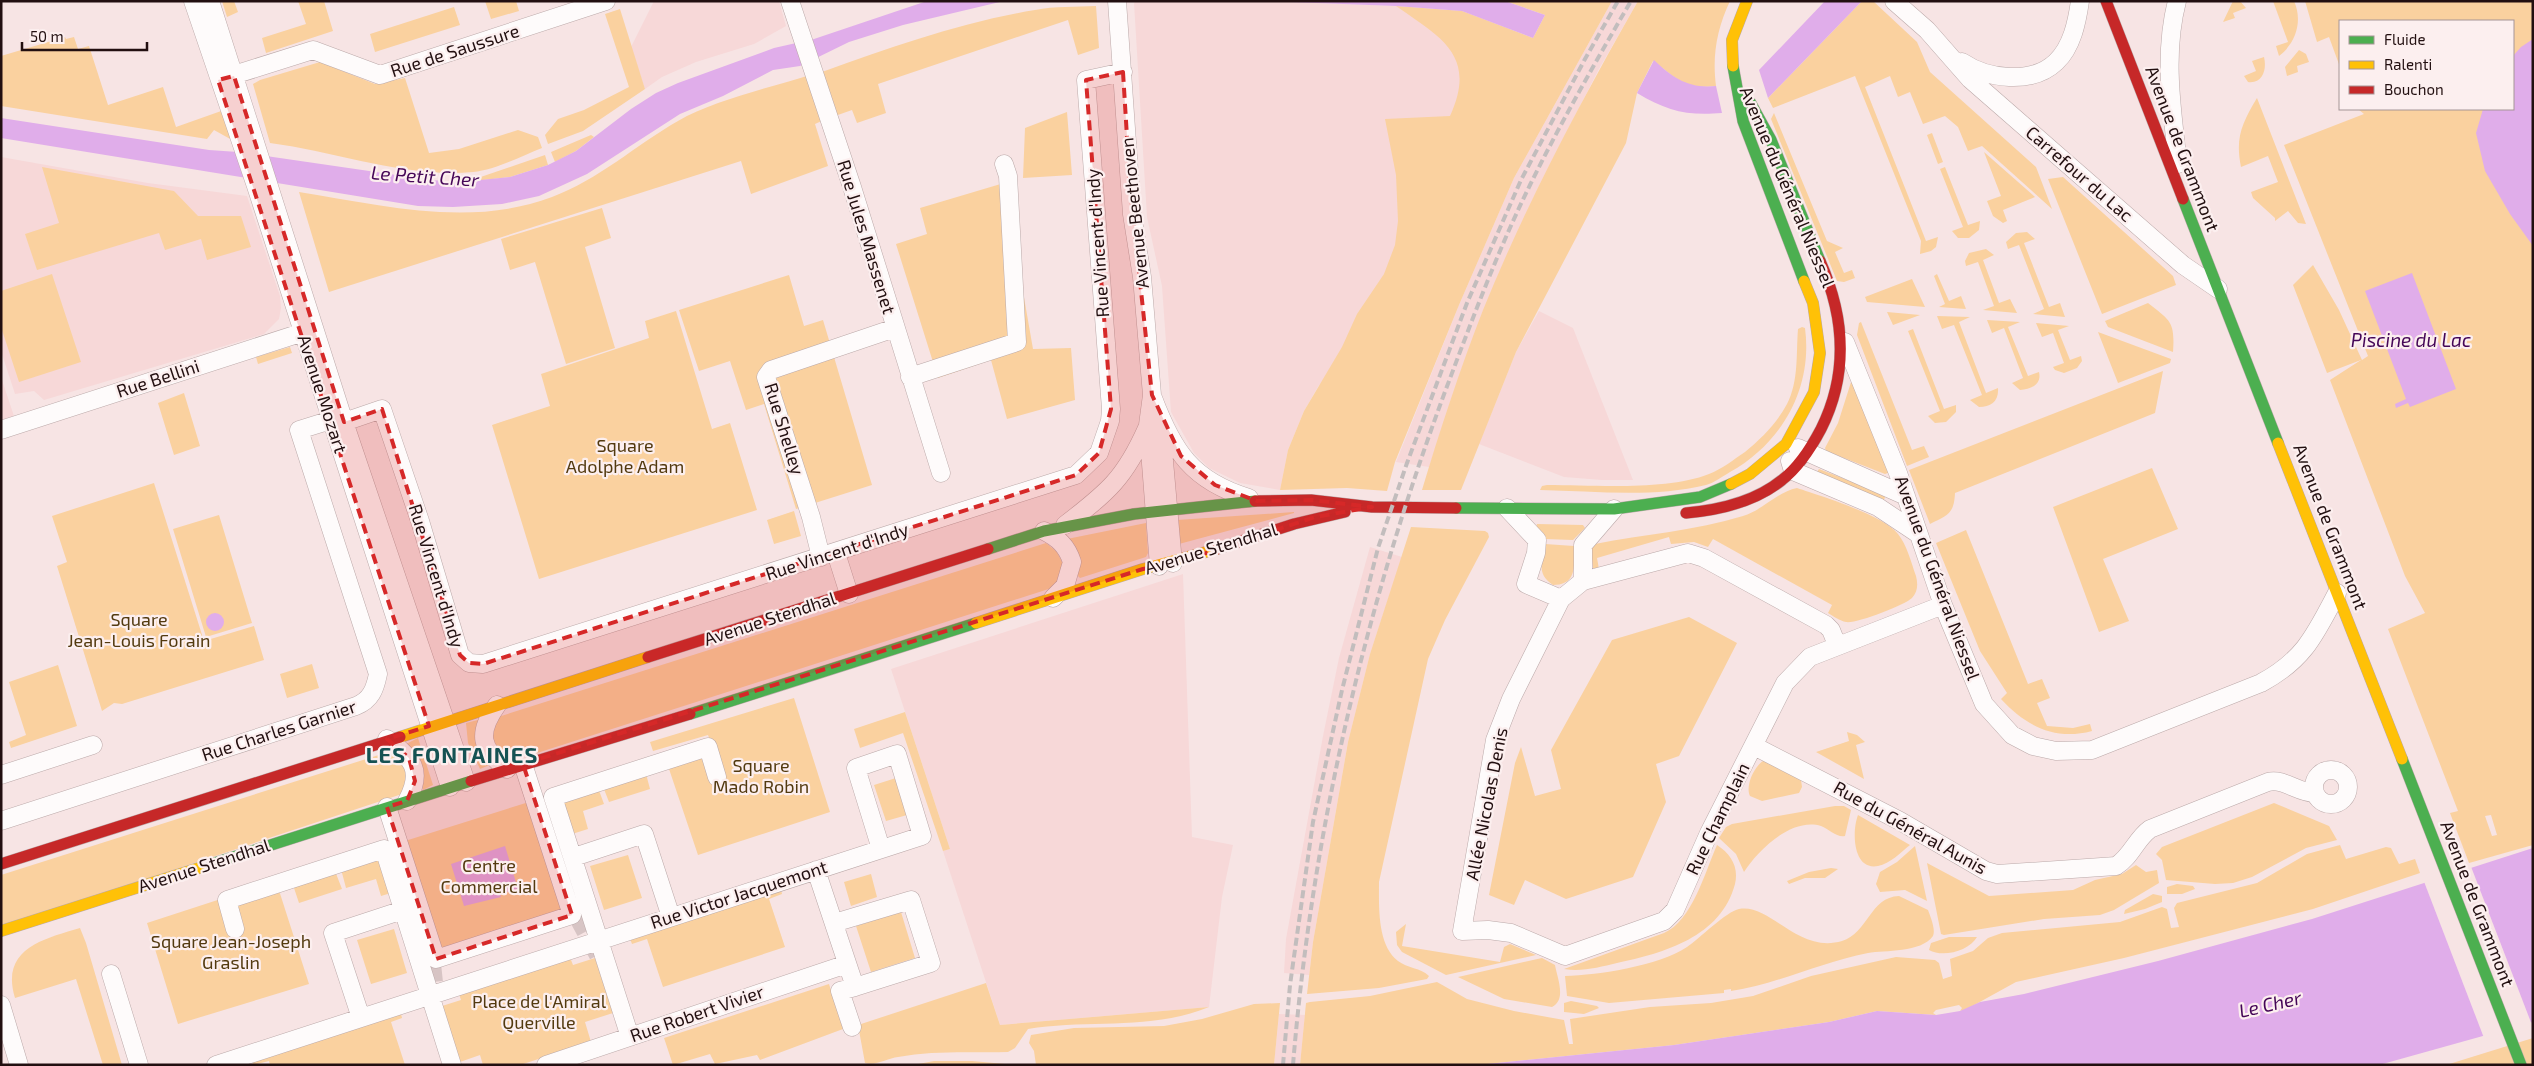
<svg xmlns="http://www.w3.org/2000/svg" width="2534" height="1066" font-family="'Exo 2',sans-serif">
<style>
.built{fill:#f7d8d8}
.green{fill:#fad19f;fill-rule:evenodd}
.water{fill:#e0adea}
.pier{fill:#f7e4e4}
.lines{fill:none;stroke-linecap:round;stroke-linejoin:round}
.street-tunnel{stroke:#d7c4c4;stroke-width:18;stroke-dasharray:18 9;stroke-linecap:butt}
.street-casing{stroke:#bba9a9;stroke-width:19}
.fast-casing{stroke:#bba9a9;stroke-width:12}
.slow-casing{stroke:#bba9a9;stroke-width:12}
.jam-casing{stroke:#bba9a9;stroke-width:12}
.street{stroke:#fefbfb;stroke-width:18}
.fast{stroke:#4caf50;stroke-width:11}
.slow{stroke:#ffc107;stroke-width:11}
.jam{stroke:#c62828;stroke-width:11}
.rail{stroke:#c2bdbd;stroke-width:4;stroke-dasharray:8 4;stroke-linecap:butt}
.marked{fill:#d62828;fill-opacity:0.2;stroke:#d62828;stroke-width:4;stroke-dasharray:10 6;stroke-linejoin:round}
.labels{text-anchor:middle;stroke-width:4.5;stroke-linejoin:round;paint-order:stroke}
.street-label{font-size:18px;fill:#220f10;stroke:#fcefef}
.park-label{font-size:18px;fill:#533a0f;stroke:#fcefef}
.water-label{font-size:19px;font-style:italic;fill:#450657;stroke:#fcefef}
.district-label{font-size:22px;font-weight:bold;letter-spacing:1px;fill:#155253;stroke:#fcefef}
</style>
<rect width="100%" height="100%" fill="#f7e4e4"/>
<path class="built" d="M654,1h125l7,25 -32,18 -58,18 -34,15 -17,12 -14,-42z
M1136,1h125l135,5 66,5 48,17 -150,328 -41,29 -15,26 -16,39 -8,40 -40,-7 -31,-15 -15,-15 -23,-41 -9,-126 -15,-69 -13,-214z
M1612,1h26l-39,68 -63,123 -53,119 -54,156 -33,-5 63,-157 55,-127z
M1,157l147,26 99,13 33,100 1,12 -2,11 -15,15 -220,66 -10,-9 -19,3 -14,-43z
M1539,311l34,17 60,152h-31l-38,-3 -85,-33 37,-92z
M1,377l13,39 -13,4z
M1370,547l32,10 -32,97 -22,88 -35,200 -4,33 -25,-2 2,-34 37,-203 16,-78z
M1183,574l9,263 41,8 -11,52 -13,110 -209,18 -57,-174 7,-2 -59,-180z
M1279,1014l26,1 -5,50h-26z"/>
<path class="green" d="M222,1h12l4,11 -11,5z
M298,1h26l9,30 -67,22 -4,-15 44,-14z
M485,1h31l3,10 -28,8z
M1505,1h107l-98,177 -55,127 -64,157 -8,29 -40,-3 -67,2 8,-40 16,-39 38,-64 15,-33 27,-40 11,-29 3,-24 -2,-46 -11,-56 65,-3c28,-61 -10,-79 -54,-110l66,5 71,27 12,-23z
M1638,1h92c-13,28 -18,54 -14,85 -33,4 -39,-8 -63,-25l-16,32 -11,50 -110,209 -55,138h-39c18,-60 38,-121 61,-180 43,-106 98,-209 155,-309z
M1862,1h11l44,41 13,30 106,95 16,42 -70,-63 -14,5 -10,-24 -13,-11 -22,8 -13,-32 -12,5 -8,-21 -25,11 61,154 12,-4 -2,10 -5,4 -11,3 1,-13 -66,-165 -82,32 -5,-10z
M2233,1h7l6,7 -13,5 2,5 -12,4z
M2273,1h21c9,20 2,42 -15,55l-3,-10 12,-4z
M2305,1h228v844l-64,18 -19,-50 8,-2 -70,-182 37,-16 -20,-37 -75,-196 31,-20 -34,13 -34,-88 20,-20 26,45 23,50 6,-4 -84,-211 80,-31 -6,-5h155v-88h-173v46l-11,-30 -12,5zM2491,815l6,20 -5,1 -7,-20z
M1096,6l3,42 -21,7 -10,-35 -190,64 8,29 -29,10 -5,-13 -17,6 -13,-44c70,-25 139,-50 213,-62 20,-4 41,-3 61,-4z
M454,7l6,18 -85,27 -5,-18z
M620,9l25,80 -62,42 -35,13 -3,-9 13,-16 26,-9 45,-23 -24,-73z
M65,37l1,2 8,-2 4,12 11,-3 19,59 55,-18 13,40 48,-17 8,30 -18,-10 -7,9 -206,-33v-50z
M2299,50l7,4 3,8 -12,4 1,6 -11,4 -2,-9z
M2264,57c3,12 -1,27 -16,25l-4,-6 12,-5 -4,-10z
M320,62l55,22 30,-6 24,75 30,-4 59,-19 20,7 4,11c-21,8 -46,22 -69,24 -69,6 -135,-20 -203,-29l-17,-59 7,-4z
M813,74l13,45 -11,5 13,42 -77,28 -10,-33 -412,131 -30,-100c82,13 171,36 253,5 46,-17 84,-52 126,-76 36,-21 95,-34 135,-47z
M2257,98l49,126 -8,-1 -10,-12 -13,10v-3l-22,-20 -2,-6 27,-10 -10,-26 -27,11c-6,-29 1,-44 16,-69z
M1067,112l5,63 -49,3 2,-50z
M1774,113l53,128 16,7 -8,4 9,21 8,-3 3,8 -11,4 -7,-1 -66,-162z
M1932,133l11,29 -5,2 -11,-29z
M591,135l3,2 -18,14 -21,11 -4,-10z
M1984,152l51,45 -32,13 4,11 -4,2 -10,-7 -6,-15 14,-5z
M545,155l3,10 -38,12 -44,5z
M42,167l132,24 24,25h43l10,31 -44,13 -6,-21 -36,11 -6,-17 -122,37 -12,-36 34,-11z
M1945,167l23,58 12,-4 -1,9 -10,8h-11l-6,-7 11,-4 -23,-58z
M2063,177l110,99 3,9 -74,29 -54,-135z
M1004,183l29,166 38,-1 4,52 -68,19 -16,-59 -53,18 -42,-134 31,-10 -7,-26z
M602,208l9,30 -26,9 30,101 -49,16 -31,-102 -25,8 -9,-31z
M2027,232l8,7 -11,4 25,64 11,-4 5,14 -32,-3 11,-5 -25,-64 -11,4 -2,-7 10,-9z
M1986,249l8,6 -11,5 16,43 11,-4 7,14 -34,-3 11,-4 -16,-44 -12,4 -1,-5 4,-8z
M52,274l29,88 -62,20 -18,-55v-36z
M1937,274l12,27 12,-5 5,13 -27,-2 6,-3 -11,-28z
M789,275l15,51 19,-6 49,165 -76,24 -32,-105 -18,6 -16,-49 -31,10 -20,-61z
M1912,279l13,28 -58,-5 -2,-5z
M2148,303c23,18 27,19 25,49l-65,-25 -3,-6z
M676,311l36,118 18,-6 27,87 -218,69 -47,-154 58,-19 -9,-32 108,-36 -4,-17z
M1887,312l33,3 -27,10z
M1937,316l33,1 -11,5 27,71 12,-5c1,13 -7,19 -19,19l-9,-7 12,-5 -28,-70 -12,4z
M1987,320l33,2 -12,5 20,49 11,-4c3,13 -8,17 -19,18l-8,-7 11,-5 -19,-50 -12,5z
M1861,322l51,128 12,-4 5,11 -22,9 -50,-131 2,-12z
M2036,323l33,3 -11,4 12,30 11,-4 1,5 -5,7 -13,5 -9,-3 -2,-3 11,-4 -11,-30 -11,4z
M1802,327l3,1c8,60 -23,115 -75,144 -7,4 -16,11 -24,13 -52,13 -112,6 -166,5l2,-4 5,-1c47,0 119,6 162,-11 13,-5 24,-14 36,-22 16,-13 32,-29 42,-48 12,-23 9,-51 11,-75z
M1913,329l31,80 12,-4v7l-10,10 -11,1 -7,-7 12,-5 -32,-80z
M2098,332l73,27 -1,4 -52,20z
M290,347l2,6 -34,11 -2,-7z
M2163,371l-8,42 -200,80c-1,21 -7,22 -25,31l-21,-54z
M1852,379l39,93 -6,2 -59,-23 -1,-3 13,-25z
M184,393l16,53 -26,9 -16,-52z
M2152,468l26,61 -75,30 26,62 -30,11 -46,-125z
M1819,469l67,26 -3,7 -68,-27z
M154,483l50,158 50,-15 10,34 -142,44 -8,-1 -12,8 -45,-145 10,-4 -15,-46z
M1797,488c24,8 86,27 101,46 9,11 13,28 18,42 2,8 2,15 -4,22 -7,7 -56,26 -66,24 -6,-1 -13,-6 -18,-9l4,-8 -119,-66 -5,8 -14,-5 -23,2 -2,-7 -72,21 2,11 -6,-1 -2,-19 4,-5c49,-10 100,-13 148,-28 20,-6 34,-24 54,-28z
M794,511l7,25 -27,8 -7,-24z
M1294,512v1l-115,31 -2,-24z
M219,515l33,108 -46,14 -33,-108z
M1146,523l2,30 -2,4 -66,21 -3,-3 -10,-36z
M1537,524l46,1 2,3 -12,12 -28,-1 -9,-11z
M1411,527l74,4 3,2 1,4 -44,83 -17,39 -49,223c0,24 -2,63 19,79 9,7 23,7 31,15l-2,3 -48,9 -72,6 6,-52 35,-200 22,-88z
M1966,530l62,154 14,-5 8,19 -13,5 10,23 26,2 17,-4 2,7c-37,10 -66,-5 -91,-32l6,-6 -27,-42 -44,-108z
M1046,543l11,9 7,14 -6,20 -549,176 -20,-22 6,-22z
M1545,544l29,2c0,18 4,39 -21,39 -17,-11 -11,-24 -8,-41z
M1689,617l48,26 -58,113 -23,8 10,38 -33,75 -67,22 -41,-19 -11,25 -25,-10 26,-132 6,-16 14,49 26,-7 -10,-39 61,-110z
M312,664l7,24 -32,10 -7,-24z
M58,665l19,61 -66,22 -2,-6 17,-7 -17,-53z
M794,698l36,114 -132,43 -31,-92 46,-15 -5,-13 -55,16 -3,-9z
M905,712l45,137 -7,2 -40,-118 -43,15 -6,-19z
M478,720l14,44 -12,5 -12,-26 -2,-20z
M1847,732l10,3 8,7 -9,3 8,34 -48,-27 33,-11z
M418,738l15,47 -10,5 -5,-33 -12,-13z
M385,753l9,1 8,5 5,19 -2,15 -404,134v-52z
M1763,761h3l35,19 1,7 -3,6 -37,8 -12,-5c-5,-10 4,-29 13,-35z
M645,770l5,19 -41,13 -7,-18z
M896,778l11,37 -21,6 -12,-36z
M597,785l7,19 -21,7 5,18 -16,5 -12,-37z
M529,802l36,111 -123,40 -37,-112z
M2274,803l55,23 8,14 -31,8 -54,29 -19,6 -18,1 -49,-4 -4,-20 -6,-6 6,-7z
M1835,806h9l7,4 -6,26c-8,2 -16,-7 -24,-10 -29,-9 -63,24 -77,46l-8,-18 -17,-16 7,-11 6,-3z
M1858,815l52,30c-9,7 -20,19 -32,21 -26,5 -26,-36 -20,-51z
M1717,845c14,9 22,22 18,39 -14,53 -71,69 -118,79 -17,4 -35,9 -53,6l100,-36c28,-12 41,-61 53,-88z
M2340,845l6,14 40,-12 5,1 8,16 16,-5 5,14 -107,36 -189,49 -108,24 -49,27 -7,2 2,-3 -3,-3 -23,5 -3,3 3,2 -59,-4 -48,11 -155,23 -196,20h-178l6,-62 4,-1 60,-6 67,-14 30,17 47,12 50,9 5,24h4l-3,-25 80,-12 61,-4 42,-7 58,-20 85,-19 39,3 4,3 4,16 9,-3 -2,-17 23,-8 15,-13 14,-5 118,-11 42,-15 5,2 4,19 8,-1 -5,-19 3,-5 80,-20 50,-29z
M1915,846l12,55 -22,-11 -25,2 -4,-8 4,-12 17,-10z
M628,855l14,43 -38,12 -14,-44z
M380,857l11,36 -10,3 -5,-17 -30,9 -5,-19z
M1927,863l62,33 84,-6 22,-10 27,-6 14,-9 10,7 11,-2 2,13 -45,27 -14,5 -56,4 -100,16 -3,-1z
M1831,868l7,1 -13,9h-20l-16,6 -2,-3 22,-9z
M335,871l7,18 -43,14 -6,-18z
M871,874l6,23 -26,9 -7,-24z
M276,881l33,103 -131,40 -31,-101z
M2177,884l16,2 2,3 -13,5h-15v-7z
M780,886l2,8 -13,5 16,48 -122,40 -16,-48 -15,5 -3,-8z
M2153,894l9,2v6l-17,7 -21,5 1,-4z
M1899,896l29,14c2,6 8,19 5,26 -12,17 -48,14 -65,17 -47,9 -90,31 -137,38v-2l-7,1v3l-115,10 -42,-7 -2,-20c34,-1 93,-10 122,-29 12,-8 40,-36 52,-38 31,-6 59,45 103,32 26,-8 28,-44 57,-45z
M901,912l14,46 -44,14 -15,-46z
M1406,924l-4,22 98,16 4,-15 6,-3 26,11 -90,20 -44,-23 -5,-7 -1,-13z
M80,928l6,15 36,122h-19l-27,-86 -61,19c-15,-49 28,-59 65,-70z
M394,929l13,44 -36,11 -14,-44z
M1977,937c-8,14 -34,21 -48,13l2,-7 18,-6z
M569,955l4,10 22,-7 18,55 -28,9 6,20 -71,23h-37l-3,-10 -20,7 -18,-56 19,-6 -3,-9z
M1542,958l13,7c2,12 12,35 -3,42l-48,-8 -46,-22z
M986,983l14,42 209,-18c-58,24 -121,12 -181,22l-13,19 -7,4c-37,1 -74,-2 -110,5 -10,1 -22,9 -33,6l-7,-38z
M829,984l14,45 -83,31 -3,-5 -42,9 -5,-10 -37,11 -9,-27z
M1571,1001l26,5 2,2 -15,6 -20,-2v-9z
M1280,1003l-6,62h-238l-2,-14 -5,-8 2,-8 43,-7 90,-2 38,-7 52,-15z
M400,1010l2,8 -11,4 14,43h-135l-1,-4 -16,4 -2,-8z
M2533,1038v27h-87z
M934,1061h38l44,4h-103z"/>
<path class="water" d="M927,1h77l-101,24 -54,17 -49,24 -27,4 -50,26 -43,18 -93,60 -48,22 -37,8 -49,3 -35,-1 -417,-68v-20l208,32 29,2 193,28 29,2 50,-5 38,-12 28,-14 55,-42 25,-16 22,-10 96,-35 40,-9z
M1261,1h244l40,14 -12,23 -71,-27 -66,-5z
M1825,1h37l-94,97 -9,-28z
M2533,39v207l-23,-32 -25,-43 -9,-38 7,-24h30v-53l8,-9z
M1654,60c19,18 35,29 62,26l6,27c-35,3 -55,-2 -85,-20z
M2412,273l44,116 -46,18 -2,-4 -12,5 -1,-4 11,-5 -41,-108z
M206 622a9 9 0 1 1 18 0a9 9 0 1 1-18 0Z
M505,846l13,43 -18,5 1,3 -37,9 -13,-42z
M2533,848v174l-154,43h-901l196,-20 155,-23 48,-11 59,4 24,-4 20,-9 44,-8 134,-33 154,-42z"/>
<path class="pier" d="M2470,864l62,161 -48,13 -61,-159z"/>
<g class="lines">
<path class="street-tunnel" d="M577,916l21,39
M432,964l4,37"/>
<g class="street-casing">
<path id="street" d="M193,1l63,185 194,601
M210,1l134,421 122,360
M790,1l62,186 89,286
M1117,1l15,213 10,63 10,118 -4,30 11,141
M1894,1l33,29 43,49 213,186 35,24
M2177,1c-14,54 -5,109 1,163
M1962,62c25,17 70,23 94,0 16,-15 21,-40 24,-61
M224,78l89,-28 67,25 226,-74
M1845,342l53,131 45,132 41,99 28,31 21,11 23,5 36,-1 169,-67c43,-23 54,-48 76,-90
M910,377l107,-35 -9,-166 -4,-12
M1153,398c20,53 39,83 96,100
M344,422l38,-13 38,112 40,134 9,8 14,1 593,-189 23,-22 11,-32 1,-12 -25,-329 37,-8
M1161,427l12,136
M1,430l312,-101
M1798,448l108,48
M1790,461l3,10 85,36 39,26
M1507,508l30,32 -1,13 -10,31 35,15
M1065,525c43,-33 60,-47 82,-97
M1044,531c14,7 23,15 28,31l-7,24 -12,12
M836,553l13,41
M821,557l-10,-40 -45,-140 5,-7 124,-42
M1583,581v-36l31,-36
M1837,645l-6,-15 -5,-5 -122,-67 -16,-5 -105,28 -22,18 -50,100 -16,41 -33,191 26,-1 23,3 54,23 99,-35 11,-11 34,-77 76,-150 25,-26 133,-52
M497,705c-20,28 -17,44 10,64
M387,739c25,19 37,31 20,62
M1754,746l146,75 86,50 11,3 119,-8c15,-9 20,-27 34,-37l118,-47c16,-4 30,11 47,11
M2314 787a17 17 0 1 1 34 0a17 17 0 1 1-34 0Z
M1,775l92,-30
M387,807l49,152 136,-44 -49,-151
M1,821l355,-115c15,-6 19,-17 22,-32l-79,-244 32,-10
M574,857l70,-23 27,83
M816,870l39,117 -15,4 12,36
M834,923l77,-23 20,63 -76,24
M235,929l-8,-29 157,-51 68,216
M111,974l28,91
M1,1005l18,60
M361,1018l-28,-85 70,-23
M630,1037l-77,-240 155,-50 9,30
M216,1065l706,-229 -25,-82 -41,14 25,81
M546,1065l301,-101"/>
</g>
<g class="fast-casing">
<path id="fast" d="M1733,66l10,55 61,160
M1750,102l21,38 49,121
M2183,199l95,244
M1456,508l158,1 86,-12 31,-13
M988,549l56,-18 90,-17 121,-13
M690,714l286,-91
M2402,759l119,306
M202,867l269,-86"/>
</g>
<g class="slow-casing">
<path id="slow" d="M1733,66l-1,-26 15,-39
M2278,443l124,316
M1731,484l19,-10 36,-30 28,-52 6,-39 -7,-50 -9,-22
M976,623l167,-54 74,-20
M400,737l248,-80
M1,931l201,-64"/>
</g>
<g class="jam-casing">
<path id="jam" d="M2106,1l77,198
M1255,501l56,-1 61,7 84,1
M1686,513c34,-3 69,-11 96,-33 17,-13 29,-32 39,-51 28,-56 24,-112 -1,-168
M1217,549l77,-25 51,-12
M648,657l340,-108
M471,781l219,-67
M1,864l399,-127"/>
</g>
<use href="#street" class="street"/>
<use href="#fast" class="fast"/>
<use href="#slow" class="slow"/>
<use href="#jam" class="jam"/>
<path class="rail" d="M1283,1065l7,-80 23,-163 29,-132 36,-142 29,-85 60,-160 54,-123 64,-121 33,-58
M1293,1065c19,-232 72,-458 153,-676 26,-69 52,-139 84,-204 31,-63 66,-124 101,-184"/>
</g>
<path class="marked" d="M1123,72l7,114 22,209 29,61 34,29 42,16 54,-1 61,7 -57,10 -130,43 -42,9 -620,195 49,151 -136,44 -49,-152 20,-6 8,-20 -6,-23 -22,-19 42,-13 -211,-646 16,-4 110,346 38,-13 78,246 9,8 14,1 593,-189 23,-22 12,-44 -25,-329z"/>
<g class="labels">
<g class="street-label">
<text transform="translate(455 51) rotate(-18)" y="6">Rue de Saussure</text>
<text transform="translate(2182 149) rotate(69)" y="6">Avenue de Grammont</text>
<text transform="translate(2079 174) rotate(41)" y="6">Carrefour du Lac</text>
<text transform="translate(1787 187) rotate(67)" y="6">Avenue du Général Niessel</text>
<text transform="translate(1135 213) rotate(-96)" y="6">Avenue Beethoven</text>
<text transform="translate(866 237) rotate(73)" y="6">Rue Jules Massenet</text>
<text transform="translate(1098 243) rotate(-94)" y="6">Rue Vincent d'Indy</text>
<text transform="translate(158 379) rotate(-18)" y="6">Rue Bellini</text>
<text transform="translate(322 394) rotate(72)" y="6">Avenue Mozart</text>
<text transform="translate(784 429) rotate(73)" y="6">Rue Shelley</text>
<text transform="translate(2330 527) rotate(69)" y="6">Avenue de Grammont</text>
<text transform="translate(1211 549) rotate(-17)" y="6">Avenue Stendhal</text>
<text transform="translate(837 552) rotate(-18)" y="6">Rue Vincent d'Indy</text>
<text transform="translate(436 576) rotate(73)" y="6">Rue Vincent d'Indy</text>
<text transform="translate(1937 578) rotate(70)" y="6">Avenue du Général Niessel</text>
<text transform="translate(770 619) rotate(-18)" y="6">Avenue Stendhal</text>
<text transform="translate(279 731) rotate(-18)" y="6">Rue Charles Garnier</text>
<text transform="translate(1487 804) rotate(-79)" y="6">Allée Nicolas Denis</text>
<text transform="translate(1718 819) rotate(-64)" y="6">Rue Champlain</text>
<text transform="translate(1910 828) rotate(29)" y="6">Rue du Général Aunis</text>
<text transform="translate(204 866) rotate(-18)" y="6">Avenue Stendhal</text>
<text transform="translate(739 895) rotate(-18)" y="6">Rue Victor Jacquemont</text>
<text transform="translate(2477 904) rotate(69)" y="6">Avenue de Grammont</text>
<text transform="translate(697 1014) rotate(-19)" y="6">Rue Robert Vivier</text>
</g>
<g class="park-label">
<text x="625" y="452">Square<tspan x="625" dy="21">Adolphe Adam</tspan></text>
<text x="139" y="626">Square<tspan x="139" dy="21">Jean-Louis Forain</tspan></text>
<text x="761" y="772">Square<tspan x="761" dy="21">Mado Robin</tspan></text>
<text x="489" y="872">Centre<tspan x="489" dy="21">Commercial</tspan></text>
<text x="231" y="948">Square Jean-Joseph<tspan x="231" dy="21">Graslin</tspan></text>
<text x="539" y="1008">Place de l'Amiral<tspan x="539" dy="21">Querville</tspan></text>
</g>
<g class="water-label">
<text transform="translate(425 176) rotate(4)" y="7">Le Petit Cher</text>
<text x="2411" y="347">Piscine du Lac</text>
<text transform="translate(2270 1004) rotate(-13)" y="7">Le Cher</text>
</g>
<g class="district-label">
<text x="452" y="763">LES FONTAINES</text>
</g>
</g>
<rect width="2534" height="1066" fill="none" stroke="#220f10" stroke-width="5"/>
<rect x="2339" y="20" width="175" height="90" fill="#fcefef" stroke="#a59596"/>
<rect x="2349" y="36" width="25" height="8" fill="#4caf50" stroke="#a59596"/>
<text x="2384" y="45" font-size="15" fill="#220f10">Fluide</text>
<rect x="2349" y="61" width="25" height="8" fill="#ffc107" stroke="#a59596"/>
<text x="2384" y="70" font-size="15" fill="#220f10">Ralenti</text>
<rect x="2349" y="86" width="25" height="8" fill="#c62828" stroke="#a59596"/>
<text x="2384" y="95" font-size="15" fill="#220f10">Bouchon</text>
<path d="M22 42v8h125v-8" fill="none" stroke="#220f10" stroke-width="2.5"/>
<text x="30" y="42" font-size="15" fill="#220f10" stroke="#fcefef" stroke-width="4" paint-order="stroke">50 m</text>
</svg>
